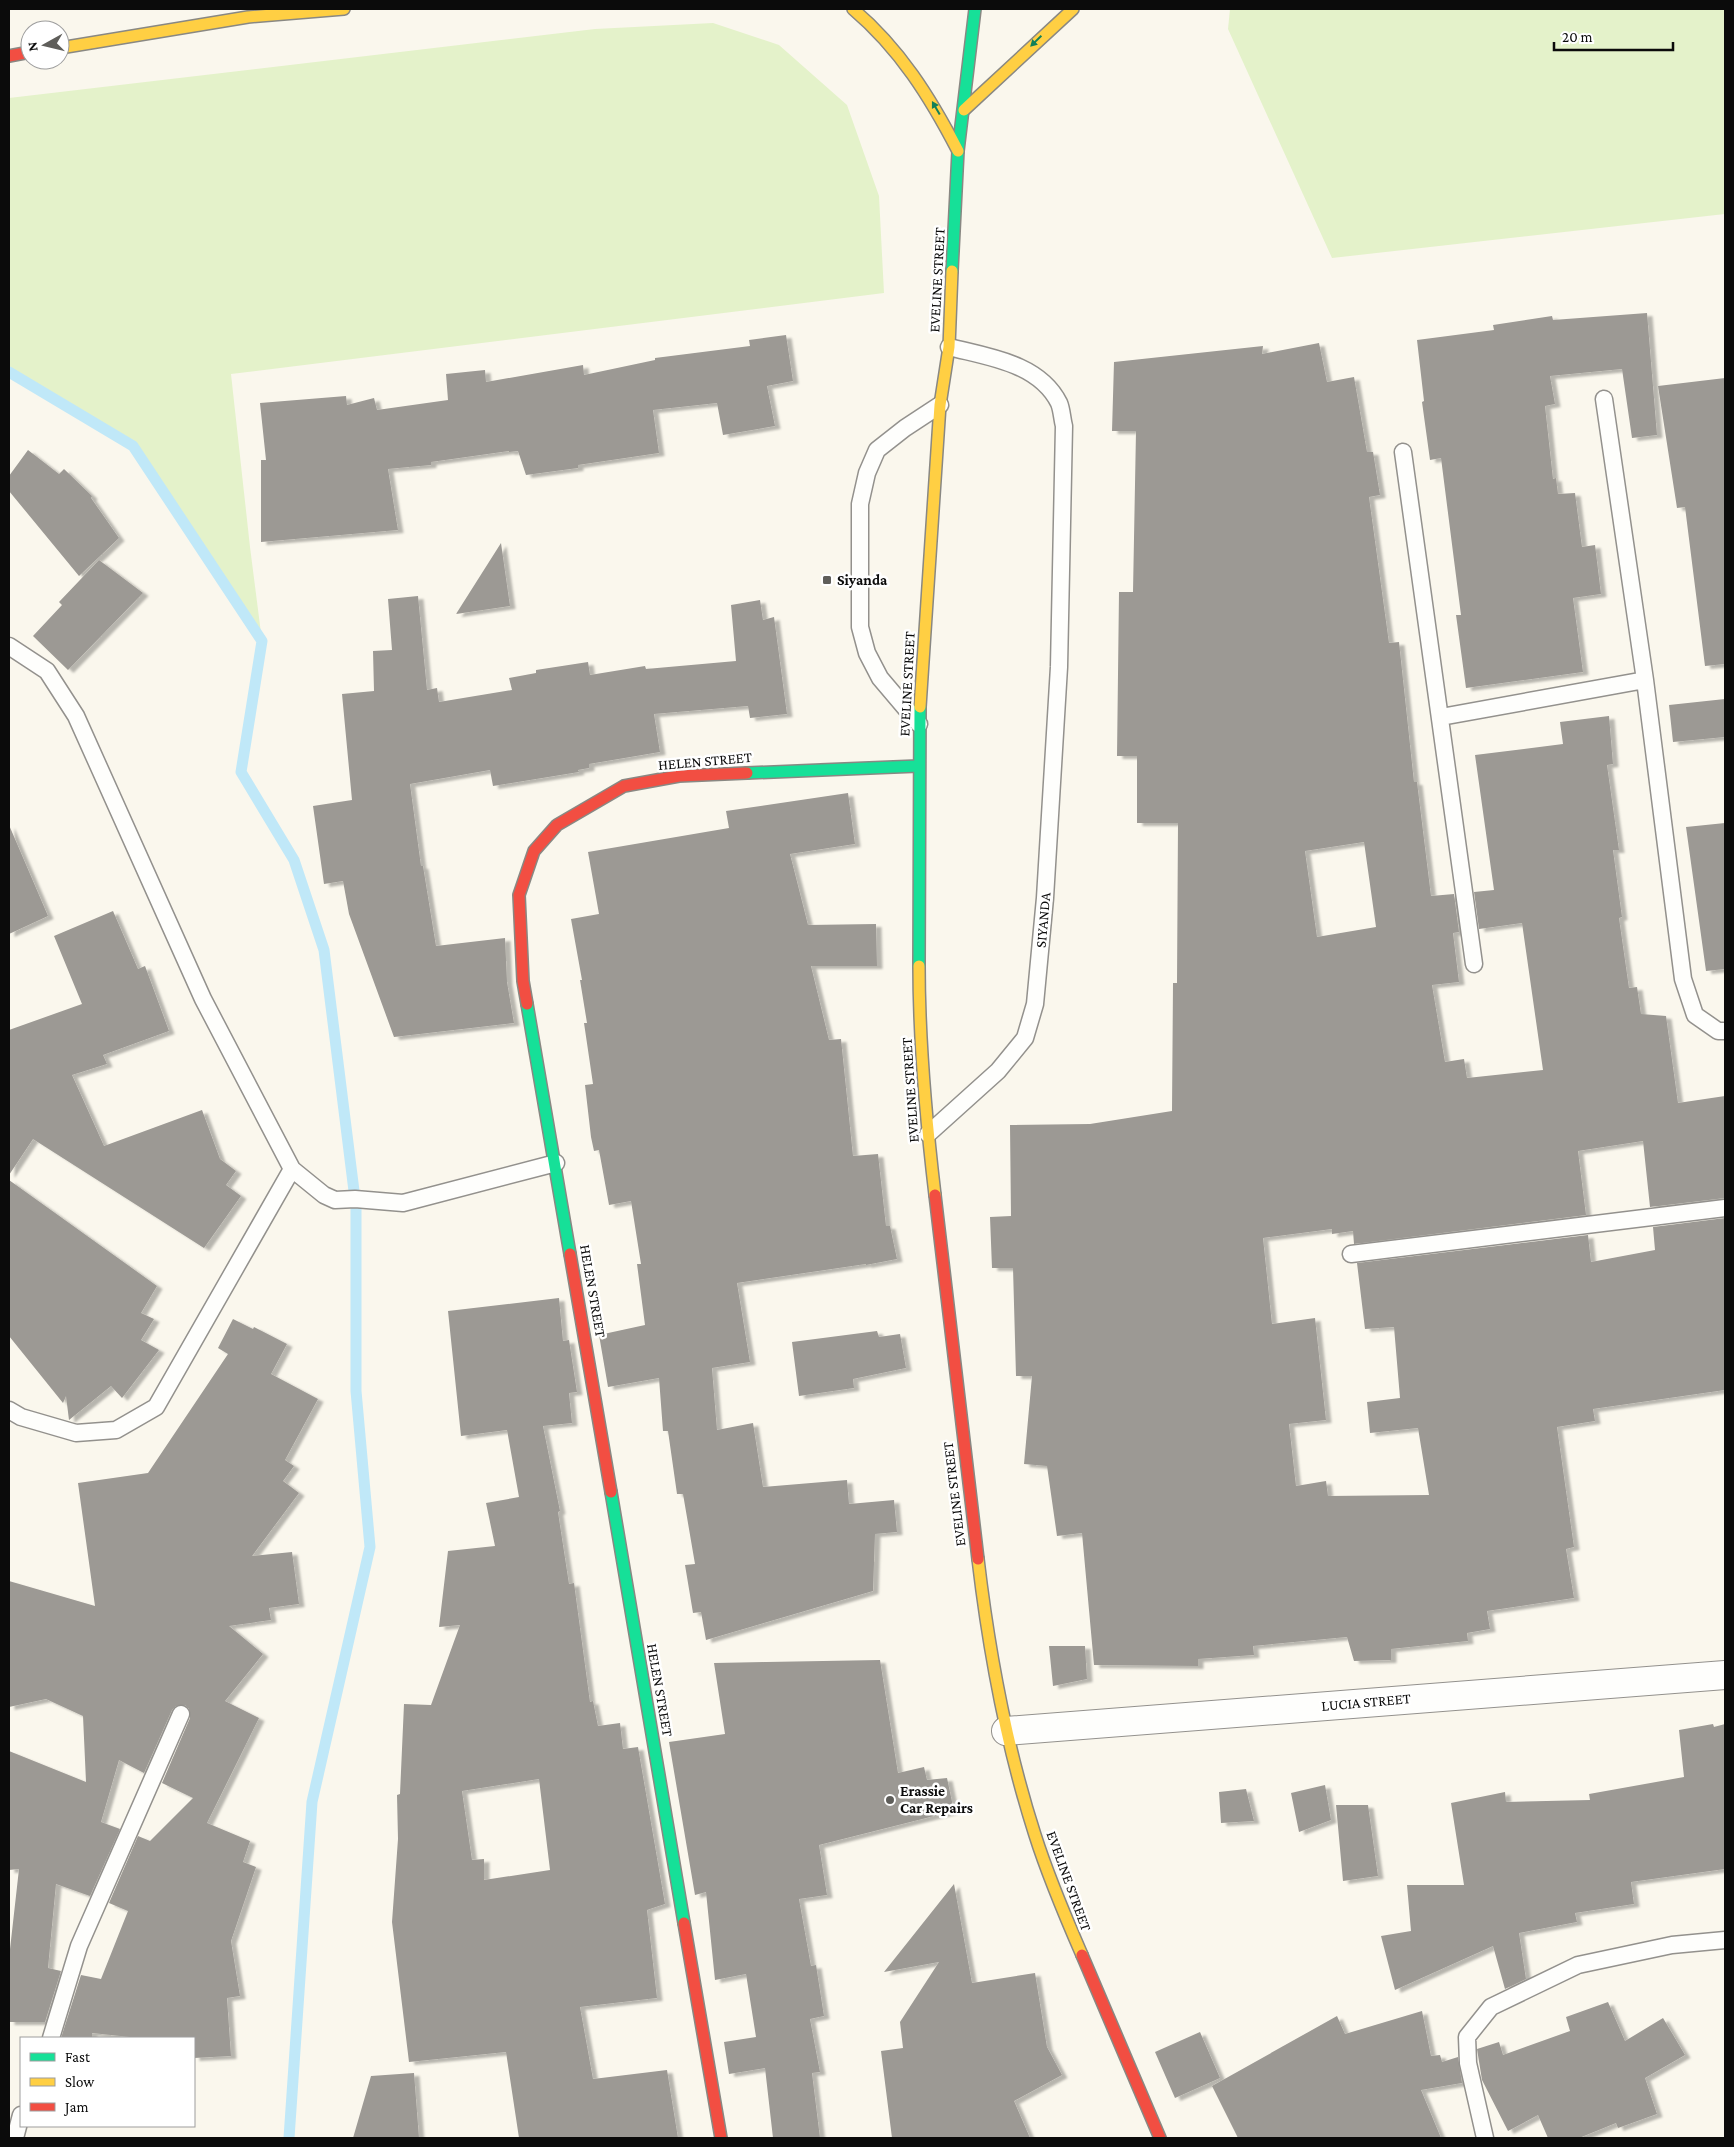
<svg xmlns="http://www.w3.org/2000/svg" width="1734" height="2147" font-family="'Crimson Pro',serif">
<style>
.green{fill:#e4f2ca}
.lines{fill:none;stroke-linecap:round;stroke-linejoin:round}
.stream{stroke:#c0e8f8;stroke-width:11}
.building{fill:#9c9994;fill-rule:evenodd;filter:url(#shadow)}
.lane-casing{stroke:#93918d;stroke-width:19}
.street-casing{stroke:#93918d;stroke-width:30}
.fast-casing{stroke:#898883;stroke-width:14}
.slow-casing{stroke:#898883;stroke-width:14}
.jam-casing{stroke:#898883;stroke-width:14}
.lane{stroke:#fefefc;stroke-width:16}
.street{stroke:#fefefc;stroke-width:28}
.fast{stroke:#16e098;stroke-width:11}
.slow{stroke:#ffcf43;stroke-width:11}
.jam{stroke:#f24e42;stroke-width:11}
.oneway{fill:#118059}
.poi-dot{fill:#5f5e5a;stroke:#fff;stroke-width:2}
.labels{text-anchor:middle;stroke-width:5;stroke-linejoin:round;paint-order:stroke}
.street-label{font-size:15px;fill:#0b0b0b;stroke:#fff}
.poi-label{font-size:15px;font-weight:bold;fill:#0b0b0b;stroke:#fff;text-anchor:start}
</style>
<defs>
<filter id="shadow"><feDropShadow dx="5.5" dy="3" stdDeviation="1" flood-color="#0004"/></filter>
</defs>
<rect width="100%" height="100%" fill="#faf7ed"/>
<path class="green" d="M1230,9h495v205l-393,44 -104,-229z
M713,23l66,22 68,60 32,91 5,97 -653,81 19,173 12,94 -129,-195 -124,-74v-274l586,-69z"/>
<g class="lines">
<path class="stream" d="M9,372l124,74 129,195 -21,131 53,88 30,90 32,257v184l14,156 -58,255 -23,336"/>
</g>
<path class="building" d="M1647,313l10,122 -25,3 -10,-69 -72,7 5,28 -10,2 8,73 3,-1 2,16 17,-1 7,54 13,-2 6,49 -28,4 10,74 -117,16 -10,-73h5l-20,-157 -11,2 -8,-58 2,-1 -7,-61 77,-10 -1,-5 59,-9 1,4z
M786,335l7,46 -26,5 8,40 -52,9 -6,-32 -64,7 6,43 -81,12v3l-52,7 -8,-24 -9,1v-1l-78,11v3l-43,4 10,61 -137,12v-82h5l-6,-57 86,-7 1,9 27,-7 3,12 71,-10 -2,-26 39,-4 1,12 97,-17 1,10 71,-15v-2l95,-12 -1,-6z
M1319,343l8,39 27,-5 13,75h6l7,43 -11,2 20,146 10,-1 15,140h3l14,114 23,-2 5,38 -6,1 6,49 -27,3 13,77 19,-3 3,19 76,-8 -21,-147 -43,6 -5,-37 20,-2 -19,-135 88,-11 -3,-22 49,-6 4,48 -6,1 12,85h-6l9,67 -3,1 10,70 8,-1 4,27 25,2 12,87 47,-7v102l-75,9 -7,-66 -65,10 8,64 -232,29 -1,-13 -21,3v-5l-69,9 9,86 43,-6 11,102 -37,4 7,62 30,-5 2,15 101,-1 -11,-67 -48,5 -3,-31 33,-4 -6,-71 -29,2 -8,-66 231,-28 3,27 64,-12 -2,-23 72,-9v172l-132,19 2,12 -38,6 17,120 -8,2 8,49 -87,13 3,18 -23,4 1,8 -77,8v11l-37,1 -7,-24 -94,9 1,9 -56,4v7l-104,-1 -12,-132 -25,3 -10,-70 -23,-2 8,-88h-16l-3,-108h-21l-2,-51 21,-1 -1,-91 80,-1 82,-13 1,-128h4l1,-160h-41v-67h-20l2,-164h14l3,-161h-24l2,-69 149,-16 -1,8zM1364,842l12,85 -59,10 -12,-86z
M1725,378v286l-20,2 -20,-159 -8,1 -19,-122z
M28,450l31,24 5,-5 28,27 -1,2 28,40 -40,38 -70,-85v-15z
M501,543l9,63 -54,8z
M99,560l44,33 -75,77 -35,-34 29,-31 -3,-3z
M418,596l9,94 10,-2 2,14 73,-12 -3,-12 27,-5v-3l52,-8 2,13 55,-9 1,3 90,-8 -5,-56 29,-5 3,20 11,-3 13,97 -37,4 -2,-12 -94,8 6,38 -71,12v4l-11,2 1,2 -86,14 -3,-16 -80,14 11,82h2l13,80 69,-8 2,44 7,41 -120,14 -45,-123 -6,-33 -19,3 -11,-78 39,-6 -10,-106 32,-3 -1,-40 19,-1 -4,-51z
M1725,699v38l-52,5 -4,-37z
M848,793l7,51 -65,10 18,71 68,-1 1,42h-66l18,74 12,-1 12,117 25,-2 8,72h4l7,33 -31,6v-1l-129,19 13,79 -38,6 5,62 36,-7 10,64 84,-7 2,24 45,-4 3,32 -22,2 -2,57 -167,49 -5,-28 -8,1 -8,-48 10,-1 -12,-70h-6l-9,-63h-5l-4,-53 -51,9 -9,-52 46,-10 -8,-61h4l-10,-63 -22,4 -10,-55 -5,1 -3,-14 -6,-52 8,-1 -9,-61h3l-7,-43h2l-11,-61 28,-5 -11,-62 141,-24 -3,-17z
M1725,823v146l-19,2 -20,-144z
M9,825l39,91 -39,18z
M113,911l25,58 7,-3 24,65 -66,24 4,9 -35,11 32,71 98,-36 18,49 16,12 -10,14 15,11 -37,52 -171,-109 -24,36v-145l73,-26 -28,-68z
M9,1180l148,106 -16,27 13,6 -13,21 18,10 -37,48 -11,-12 -42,34 -3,-24 -3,7 -54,-67z
M559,1298l4,43 6,-1 8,52 -8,1 3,30 -29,3 17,85 -2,1 11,72 5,-1 16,119 3,-1 5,25 22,-3 3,26 15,-2 27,157 -18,6 10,88 -77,9 13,72 74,-9 11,68h-159l-13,-86 -97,10 -17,-140 6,-83 -1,-44 3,-1 4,-90 27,1 29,-80 -21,2 9,-76 47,-5 -9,-43 33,-6 -12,-67 -46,6 -13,-125zM539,1779l11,91 -66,10v-21l-12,1 -10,-69z
M233,1319l20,10 1,-2 33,17 -16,30 47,25 -33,61 9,6 -11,15 16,12 -47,63 40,-4 7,52 -30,4 2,12 -42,6 34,28 -38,47 34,17 -52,105 43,18 -7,21 13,5 -25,74 9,55 -13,2 4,58 -37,2v-20h-55l-47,-5v5h-31l20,-63 20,4 27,-68 -19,-8 29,-67 12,5 43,-43 -31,-15 28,-65 -1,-9 -4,-4 -9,1 -4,4 -28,63 -25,-13 -18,62 19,7 -30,67 -34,-12 -8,84 13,3 -16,51h-36v-64l10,-89 -10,1v-119l77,31 -3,-66 -37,-17 -37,8v-126l86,25 -17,-123 70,-10 80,-119 -10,-6z
M877,1331l2,6 21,-3 6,34 -53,11 1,9 -55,8 -7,-54z
M1049,1646h36l2,33 -34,7z
M880,1660l18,113 26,-6 3,13 20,-2 7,33 -135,34 8,50 -28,4 12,67 5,-1 8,51 -14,3 10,53 -8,1 8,65h-47l-8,-70 -36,6 -5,-32 32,-5 -10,-63 -31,6 -9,-88 -11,3 -26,-153 56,-8 -11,-71z
M1713,1724l1,3 11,-3v145l-94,13 3,22 -59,9 2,9 -58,11 7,46 -21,10 -12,-43 -98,44 -14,-54 30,-5 -4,-46h57l-13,-82 54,-11 1,10 84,-2 -1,-6 95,-17 -5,-47z
M1325,1785l6,35 -32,12 -8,-39z
M1246,1789l8,32 -33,2 -2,-31z
M1336,1805h32l10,71 -35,5z
M954,1884l18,99 63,-10 12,74 15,28 -48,26 16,37h-138l-11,-87 22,-3 -3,-26 39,-60 -55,10z
M1608,2002l17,39 38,-23 22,37 -40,23 12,36 -39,14 -2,-5 -37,15h-31l-10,-23 -30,16 -26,-51 -5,-31 22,-7 4,13 67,-24 -4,-14z
M1422,2011l9,45 9,-1 2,7 16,-5 4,26 -41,7 20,48h-203l-26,-52 125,-70 8,18z
M1200,2032l20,46 -45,20 -20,-46z
M414,2073l5,65h-66l18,-62z"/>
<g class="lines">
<g class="lane-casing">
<path id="lane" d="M1604,399l41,281 38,299 12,36 23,16h7
M1403,452l71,512
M9,646l38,25 29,45 127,283 89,170 32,26 11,5 20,-1 48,4 153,-40
M1441,717l204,-37
M919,724l-39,-46 -13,-25 -7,-26v-123l7,-31 10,-23 28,-22 35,-23
M928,1134l70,-63 27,-33 10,-34 10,-106 14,-231 5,-241c-2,-7 -2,-16 -5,-23 -20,-40 -71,-46 -110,-56
M1351,1254l374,-46
M9,1410l12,7 55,16 40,-3 40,-23 136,-238
M51,2038l28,-92 102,-232
M15,2138l6,-23
M1485,2138l-17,-75 -1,-26 24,-30 87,-42 94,-20 53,-5"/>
</g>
<g class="street-casing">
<path id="street" d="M1006,1731l719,-56"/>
</g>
<g class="fast-casing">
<path id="fast" d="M952,271l6,-120 17,-142
M747,773l171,-7
M919,966l1,-259
M527,1004l43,250
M611,1492l73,431"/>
</g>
<g class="slow-casing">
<path id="slow" d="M853,9c47,40 77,88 105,142
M60,48l188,-31 96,-8
M964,110l109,-101
M920,707l20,-302 9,-58 3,-76
M919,966c0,76 7,153 16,229
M978,1559c11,93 28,186 57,276 13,41 30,81 47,120"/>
</g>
<g class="jam-casing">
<path id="jam" d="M9,56l21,-4
M527,1004l-4,-23 -4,-86 15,-44 23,-26 67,-39 55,-10 68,-3
M935,1195l43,364
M570,1254l41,238
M684,1923l37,215
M1082,1955l78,183"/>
</g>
<use href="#lane" class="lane"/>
<use href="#street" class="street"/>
<use href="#fast" class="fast"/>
<use href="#slow" class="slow"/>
<use href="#jam" class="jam"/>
</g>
<defs><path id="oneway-solid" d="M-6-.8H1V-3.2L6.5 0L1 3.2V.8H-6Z" transform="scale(1.25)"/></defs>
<g class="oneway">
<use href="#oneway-solid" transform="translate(1036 41) rotate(136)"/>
<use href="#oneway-solid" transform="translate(936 108) rotate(-120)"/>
</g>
<g class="poi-dot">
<rect x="822" y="575" width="10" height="10" rx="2.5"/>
<circle cx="890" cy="1800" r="5"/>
</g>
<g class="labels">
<g class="street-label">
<text transform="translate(937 280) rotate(-87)" y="5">EVELINE STREET</text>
<text transform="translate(907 684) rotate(-87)" y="5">EVELINE STREET</text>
<text transform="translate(705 761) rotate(-5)" y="5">HELEN STREET</text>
<text transform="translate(1043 920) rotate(-85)" y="5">SIYANDA</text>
<text transform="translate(910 1090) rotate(-94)" y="5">EVELINE STREET</text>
<text transform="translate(593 1291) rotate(80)" y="5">HELEN STREET</text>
<text transform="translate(954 1494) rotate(-97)" y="5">EVELINE STREET</text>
<text transform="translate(660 1690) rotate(80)" y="5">HELEN STREET</text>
<text transform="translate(1366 1702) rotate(-5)" y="5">LUCIA STREET</text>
<text transform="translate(1069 1881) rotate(70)" y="5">EVELINE STREET</text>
</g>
<g class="poi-label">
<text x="837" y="585">Siyanda</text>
<text x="900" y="1796">Erassie<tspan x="900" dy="17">Car Repairs</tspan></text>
</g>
</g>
<rect width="1734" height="2147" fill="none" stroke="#0b0b0b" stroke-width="20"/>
<rect x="20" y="2037" width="175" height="90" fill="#ffffff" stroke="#9d9d9d"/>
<rect x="30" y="2053" width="25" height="8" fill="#16e098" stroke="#9d9d9d"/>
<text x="65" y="2062" font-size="15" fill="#0b0b0b">Fast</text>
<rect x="30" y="2078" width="25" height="8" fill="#ffcf43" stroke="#9d9d9d"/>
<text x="65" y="2087" font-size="15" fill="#0b0b0b">Slow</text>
<rect x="30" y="2103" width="25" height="8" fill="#f24e42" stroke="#9d9d9d"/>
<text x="65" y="2112" font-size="15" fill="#0b0b0b">Jam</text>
<g transform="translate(45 45) rotate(262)"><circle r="24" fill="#ffffff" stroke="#9d9d9d"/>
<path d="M0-4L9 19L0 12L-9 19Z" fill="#5f5e5a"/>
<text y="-8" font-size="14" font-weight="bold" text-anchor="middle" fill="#0b0b0b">N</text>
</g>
<path d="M1554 42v8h119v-8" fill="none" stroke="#0b0b0b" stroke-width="2.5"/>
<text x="1562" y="42" font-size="15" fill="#0b0b0b" stroke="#ffffff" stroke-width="4" paint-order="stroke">20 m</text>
</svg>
